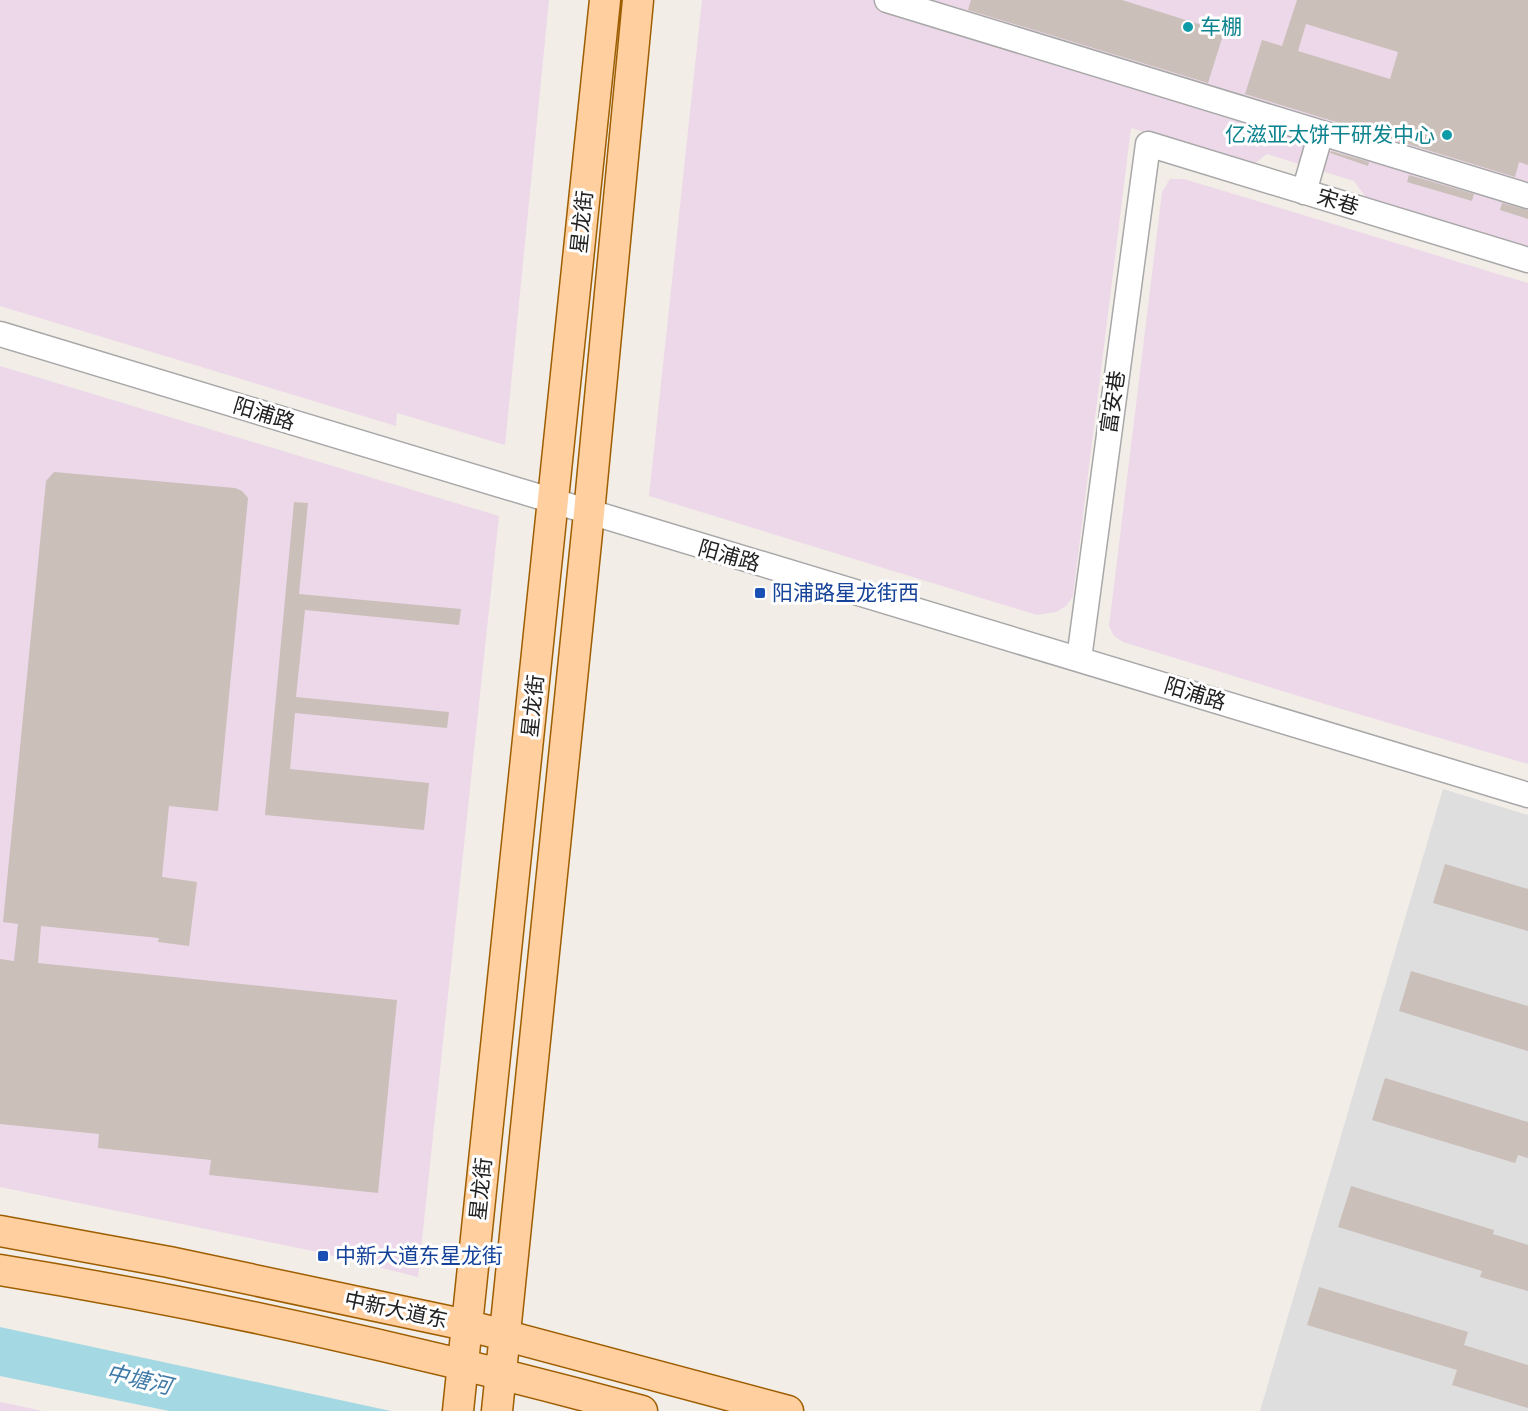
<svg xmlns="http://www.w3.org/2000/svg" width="1528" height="1411" font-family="Overpass,'Noto Sans SC',sans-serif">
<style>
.residential{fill:#dfdede}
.industrial{fill:#ecd8e9}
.water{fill:#a4d9e3}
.building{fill:#cabfb9;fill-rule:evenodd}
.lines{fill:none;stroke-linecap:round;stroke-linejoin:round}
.minor-casing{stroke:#a8a8a8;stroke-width:27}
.major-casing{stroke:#9e5e00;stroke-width:33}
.minor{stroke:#fff;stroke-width:24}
.major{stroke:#ffcf9f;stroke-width:30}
.culture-dot{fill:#0f9aa8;stroke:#fff;stroke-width:2}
.transit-dot{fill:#1a4fb4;stroke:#fff;stroke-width:2}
.labels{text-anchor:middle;stroke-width:6;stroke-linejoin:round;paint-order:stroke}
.culture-label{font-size:21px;fill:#0d838f;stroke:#fff;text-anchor:start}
.street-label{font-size:21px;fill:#212121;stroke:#fff}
.transit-label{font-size:21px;fill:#164399;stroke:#fff;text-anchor:start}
.water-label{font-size:22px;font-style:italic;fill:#3f7ba9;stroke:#fff}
</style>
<rect width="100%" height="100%" fill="#f2ede7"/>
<path class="residential" d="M1443,789l85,26v596h-268z"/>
<path class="industrial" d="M0,0h549l-44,445 -108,-32 -1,13 -396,-120z
M702,0h826v247l-161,-48 -13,-18 -87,-27 -14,11 -122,-37 -58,468 -7,10 -10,6 -19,3 -388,-119z
M1170,179h14l344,104v481l-190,-56 -215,-66 -9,-6 -5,-10 53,-434z
M0,366l499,150 -81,761 -105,-26 -313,-64z
M0,1402l15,3 28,6h-43z"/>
<path class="water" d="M0,1327l391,84h-222l-169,-35z"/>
<path class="building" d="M971,0h151l102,32 -16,51 -240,-73z
M1297,0h231v165l-9,-3 -4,15 -270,-83 17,-54 20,6zM1306,24l92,28 -8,27 -92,-28z
M1331,151l38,11 -1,4 -38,-13z
M1409,175l65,19 -2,7 -65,-19z
M1502,203l26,7v9l-28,-9z
M54,472l181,16 7,3 6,7 -30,313 -49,-5 -7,71 35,5 -8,64 -31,-4 1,-4 -118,-12 -3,37 359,37 -19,193 -169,-18 2,-15 -113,-12 1,-14 -99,-10v-165l14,2 4,-37 -15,-2 43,-441z
M294,502l14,1 -9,91 162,15 -2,16 -154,-15 -9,87 153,15 -2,16 -152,-15 -5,56 139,14 -5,47 -159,-15z
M1445,864l83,25v42l-95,-28z
M1411,971l117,35v45l-129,-40z
M1385,1078l143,44v36l-10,-3 -3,8 -143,-43z
M1351,1186l143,44 -1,4 35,11v46l-48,-14 2,-6 -144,-44z
M1319,1287l149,45 -4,13 64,20v43l-76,-23 5,-15 -150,-45z"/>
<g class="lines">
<g class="minor-casing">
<path id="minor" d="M887,0l641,196
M1304,192l17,-59
M0,334l1528,461
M1079,659l69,-515 380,116"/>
</g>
<g class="major-casing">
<path id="major" d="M0,1231l169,31 297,63 322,86
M0,1270c217,35 431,84 642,141
M458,1411l147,-1411
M497,1411l92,-898 49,-513"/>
</g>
<use href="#minor" class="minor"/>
<use href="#major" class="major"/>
</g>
<g class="culture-dot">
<circle cx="1188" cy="27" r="6"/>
<circle cx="1447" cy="135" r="6"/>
</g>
<g class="transit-dot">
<rect x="754" y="587" width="12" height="12" rx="3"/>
<rect x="317" y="1250" width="12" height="12" rx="3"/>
</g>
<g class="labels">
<g class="culture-label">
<text x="1200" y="34">车棚</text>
<text x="1435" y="142" text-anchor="end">亿滋亚太饼干研发中心</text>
</g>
<g class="street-label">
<text transform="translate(1338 202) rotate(17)" y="7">宋巷</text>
<text transform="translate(582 222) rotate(-84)" y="7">星龙街</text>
<text transform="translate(1113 402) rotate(-82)" y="7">富安巷</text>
<text transform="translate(264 414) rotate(17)" y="7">阳浦路</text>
<text transform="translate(729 556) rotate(16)" y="7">阳浦路</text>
<text transform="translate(1195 694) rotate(17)" y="7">阳浦路</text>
<text transform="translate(533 706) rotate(-84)" y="7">星龙街</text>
<text transform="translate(481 1189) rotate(-84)" y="7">星龙街</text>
<text transform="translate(396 1310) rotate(12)" y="7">中新大道东</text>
</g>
<g class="transit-label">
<text x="772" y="600">阳浦路星龙街西</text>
<text x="335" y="1263">中新大道东星龙街</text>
</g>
<g class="water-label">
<text transform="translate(139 1379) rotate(13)" y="8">中塘河</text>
</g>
</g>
</svg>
